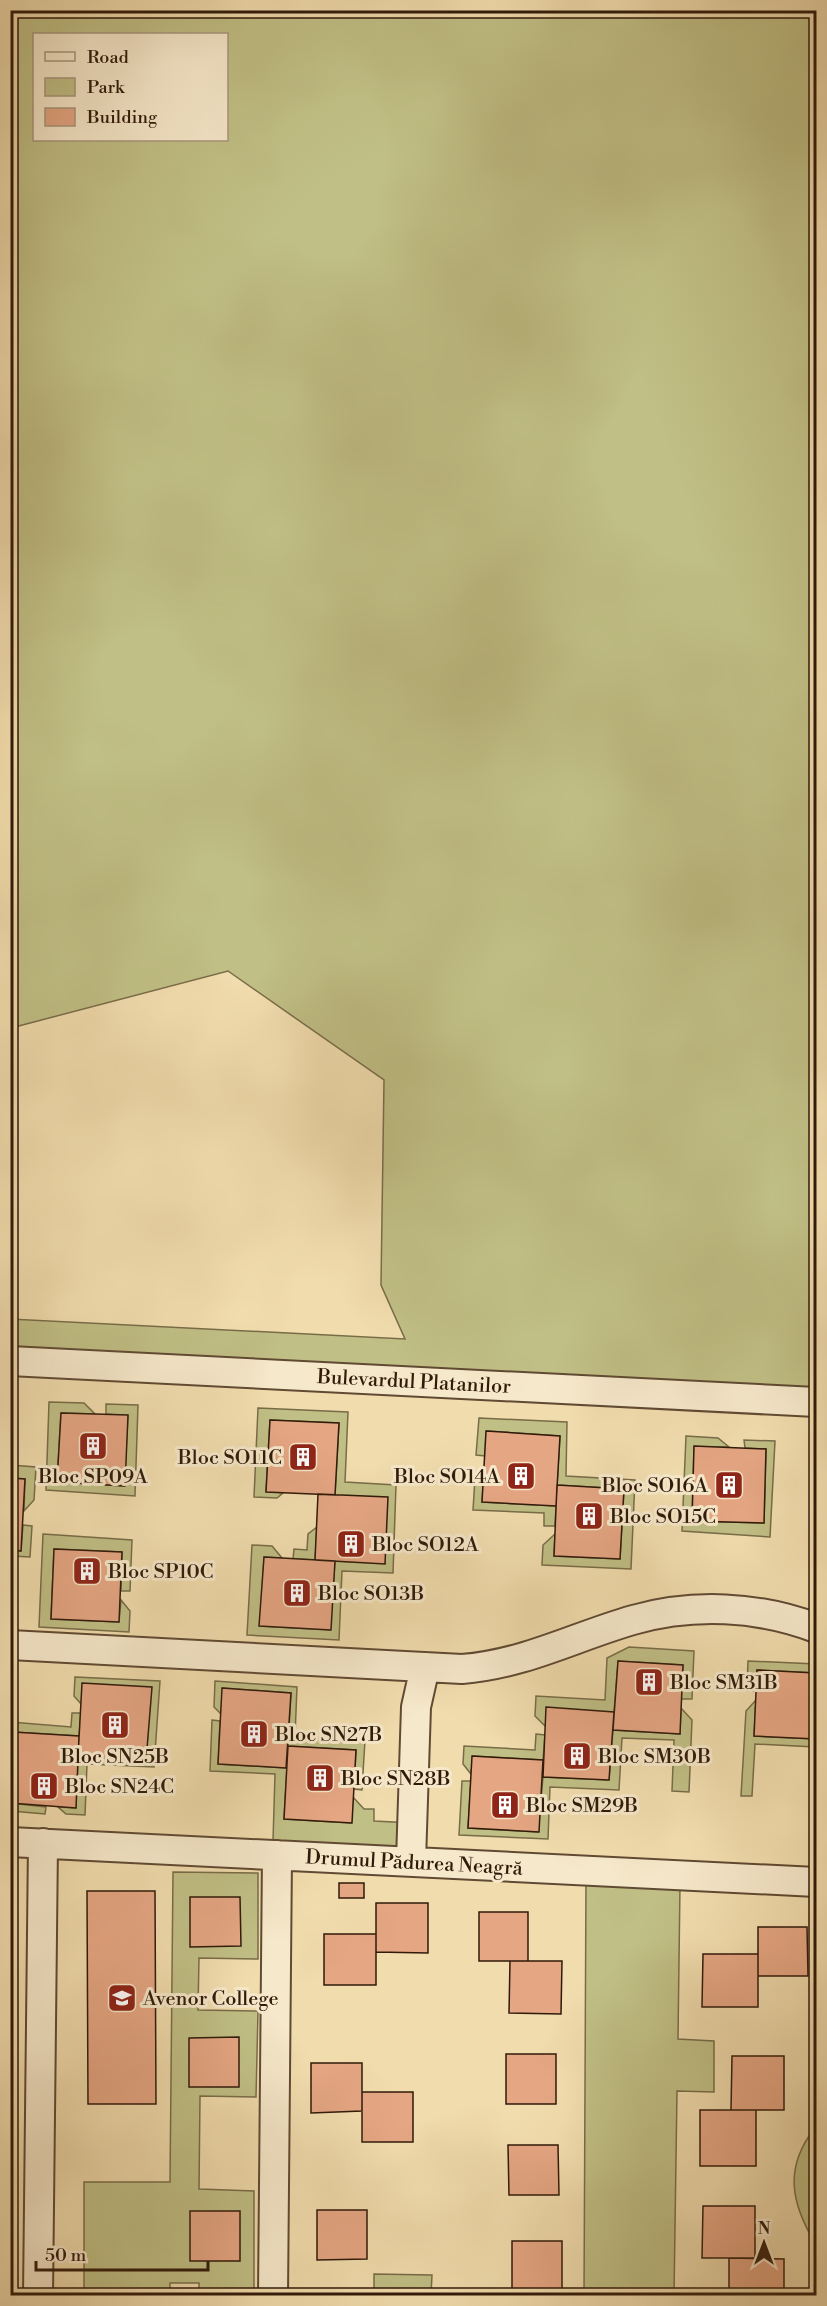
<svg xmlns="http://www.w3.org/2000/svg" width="827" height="2306" font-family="'Libre Bodoni',serif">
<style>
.green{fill:#c0bf85;stroke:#786c48;stroke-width:1.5;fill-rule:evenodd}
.building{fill:#e5a683;stroke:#301a0a;stroke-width:1.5}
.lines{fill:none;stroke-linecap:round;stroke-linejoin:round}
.minor-casing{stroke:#604a33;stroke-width:32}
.minor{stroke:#f6e8ca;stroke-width:28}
.labels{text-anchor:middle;stroke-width:6;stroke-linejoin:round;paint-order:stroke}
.street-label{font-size:20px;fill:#301a0a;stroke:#f6e8ca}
.poi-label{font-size:20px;fill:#301a0a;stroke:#f6e8ca;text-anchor:start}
</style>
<rect width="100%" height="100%" fill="#f1dcad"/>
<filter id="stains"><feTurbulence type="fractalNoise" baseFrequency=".00333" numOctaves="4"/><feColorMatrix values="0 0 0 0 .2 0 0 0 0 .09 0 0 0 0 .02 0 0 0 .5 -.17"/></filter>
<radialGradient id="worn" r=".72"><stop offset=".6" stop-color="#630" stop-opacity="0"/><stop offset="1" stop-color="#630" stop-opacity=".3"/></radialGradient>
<path class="green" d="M11,11h805v1391l-805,-41 -1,-42 395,20 -24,-54 3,-205 -156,-109 -217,57zM34,34h192v106h-192z
M49,1402l35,1 11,11 -34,-1 -4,69 67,4 4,-70 -22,-2v-10l32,1 -3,91 -89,-6z
M258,1408l90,4 -3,70 51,3 -3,88 -51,-2 -3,69 -92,-5 5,-90 20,1 10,12 -18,-1 -4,69 70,4 5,-69 50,2 -50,-68 4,-72 -69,-3 -4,71 17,2 -6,5 -23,-1z
M479,1418l88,4 -1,54 69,4 -4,89 -89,-4 1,-20 12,-11 -1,22 66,3 4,-70 -67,-4 3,-49 -73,-5 -2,25 -9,-1z
M686,1436l32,2 11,9h-35l-2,74 72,2 2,-74 -21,-1 -1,-8 31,1 -5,96 -88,-6z
M10,1465l26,2 -2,33 -10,11 1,-32 -14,-1z
M484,1468l-2,34 74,4 -1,20h-11v-13l-71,-3 2,-32z
M23,1525l9,1 -2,31 -19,-1v-6l10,1z
M317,1527l-2,33 -22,-1 1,-10 13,1 1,-16z
M43,1534l89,6 -2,51h-9l1,-39 -68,-3 -3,70 68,3 2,-22 9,11 -1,21 -90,-5z
M629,1647l65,4 -2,48h-11l2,-34 -65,-4 -4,51 -69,14 -10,-10 1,-20 69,4 2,-42z
M748,1661l68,3v9l-59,-3 -1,21h-9z
M75,1677l85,4 -6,86 -67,-3 -2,51 -19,-1 -8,-7 18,1 2,-51 68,3 5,-73 -70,17 -7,-8z
M215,1681l82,6 -2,49 70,4 -3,50 -8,-1 2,-39 -68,-4 3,-53 -68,-5 -2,26 -7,-7z
M756,1700l-2,36 62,3v61l-3,-1 2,-52 -60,-3 -3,52h-11l5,-85z
M681,1708l11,12 -3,72 -17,-1 2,-51 -52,-2 -3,52 -69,-3 -2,52 -89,-4 3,-54h9l-3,47 70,4 5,-55 66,3 4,-50 67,4z
M72,1713h9l-2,23 -66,-4 -2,37v-47l60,5z
M212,1720l8,1 -2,43 69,4 -3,51 67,4 2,-26 11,12h10v12l39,2 -1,24 -139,-6 2,-67 -65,-3z
M536,1734l9,1 -2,25 -70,-4 -2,18 -8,-10 1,-18 71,4z
M10,1803l36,4 -1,7 -34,-3z
M173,1872l85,1v86l-59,-1 -1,52 60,1 -2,86 -56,-1 -1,93 55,2v104h-55v-12h-29v12l-86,1v-114h86z
M586,1879l94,5 -2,155 36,2v51l-37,-1 -3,204 -90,1z
M814,2129l2,6 -1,108c-24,-40 -31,-75 -1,-114z
M374,2274l58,1 -1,20h-57z"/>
<path class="building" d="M61,1413l67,2 -3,71 -68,-4z
M270,1420l69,3 -4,72 -69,-3z
M486,1431l74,5 -4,70 -74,-4z
M694,1446l72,3 -2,74 -72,-2z
M10,1478l15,1 -4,72 -11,-1z
M557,1485l67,4 -4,70 -66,-3z
M318,1494l70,3 -3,67 -70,-4z
M54,1549l68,3 -3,70 -68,-3z
M264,1557l71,4 -4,69 -72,-4z
M618,1661l65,4 -3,69 -67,-4z
M757,1670l59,3v66l-62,-3z
M82,1683l70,4 -6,74 -68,-4z
M222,1688l69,5 -5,75 -68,-4z
M546,1707l68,5 -5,68 -66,-3z
M13,1732l66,4 -3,72 -66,-5z
M288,1746l68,4 -4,73 -68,-4z
M472,1756l71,4 -4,72 -71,-4z
M339,1883h25v15h-25z
M87,1891h68l1,213h-68z
M190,1897h50l1,49 -51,1z
M376,1903h52v50l-52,-1z
M479,1912h49v49h-49z
M758,1927h49l1,49h-50z
M324,1934h52v51h-52z
M703,1954h55v53h-56z
M510,1961h52l-1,53 -52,-1z
M239,2037v50h-50v-49z
M506,2054h50v50h-50z
M732,2056h52v54h-53z
M311,2063h51v48l-51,2z
M362,2092h51v50h-51z
M700,2110h56v56h-56z
M508,2145h50l1,50h-50z
M703,2206h52v52h-53z
M317,2210h50v49l-50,1z
M190,2211h50v50h-50z
M512,2241h50v49l-50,1z
M729,2258l55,1v37h-55z"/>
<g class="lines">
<g class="minor-casing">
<path id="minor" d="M10,1361l806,41
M10,1645l452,24c63,-5 112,-32 171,-49 60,-17 125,-14 183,8
M10,1842l806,40
M411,1861l5,-154 9,-40
M38,2296l5,-453
M273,2296l4,-441"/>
</g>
<use href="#minor" class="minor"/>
</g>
<defs>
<g id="building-square" transform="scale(1.5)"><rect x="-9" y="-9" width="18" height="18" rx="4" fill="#8f2418" stroke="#f6e8ca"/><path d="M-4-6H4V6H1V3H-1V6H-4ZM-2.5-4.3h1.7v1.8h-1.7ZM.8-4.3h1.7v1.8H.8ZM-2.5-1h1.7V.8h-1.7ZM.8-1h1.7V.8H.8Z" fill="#fff"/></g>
<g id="school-square" transform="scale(1.5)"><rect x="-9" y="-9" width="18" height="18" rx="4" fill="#8f2418" stroke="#f6e8ca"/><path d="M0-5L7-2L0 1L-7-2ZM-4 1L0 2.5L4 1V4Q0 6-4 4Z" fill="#fff"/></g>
</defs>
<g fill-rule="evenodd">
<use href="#building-square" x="93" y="1446"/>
<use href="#building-square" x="303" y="1457"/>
<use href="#building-square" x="521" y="1476"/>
<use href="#building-square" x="729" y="1485"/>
<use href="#building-square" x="589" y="1516"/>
<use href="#building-square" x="351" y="1544"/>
<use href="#building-square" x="87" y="1571"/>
<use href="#building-square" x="297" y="1593"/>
<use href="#building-square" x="649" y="1682"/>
<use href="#building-square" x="115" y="1725"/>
<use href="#building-square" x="254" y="1734"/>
<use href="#building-square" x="577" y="1756"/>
<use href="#building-square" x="320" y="1778"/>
<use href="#building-square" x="44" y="1786"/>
<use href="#building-square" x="505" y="1805"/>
<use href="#school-square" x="122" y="1998"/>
</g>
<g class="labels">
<g class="street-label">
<text transform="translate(414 1381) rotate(3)" y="7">Bulevardul Platanilor</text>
<text transform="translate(414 1862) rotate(3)" y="7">Drumul Pădurea Neagră</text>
</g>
<g class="poi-label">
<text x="282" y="1464" text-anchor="end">Bloc SO11C</text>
<text x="93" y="1483" text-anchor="middle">Bloc SP09A</text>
<text x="500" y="1483" text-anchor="end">Bloc SO14A</text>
<text x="708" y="1492" text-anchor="end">Bloc SO16A</text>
<text x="610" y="1523">Bloc SO15C</text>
<text x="372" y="1551">Bloc SO12A</text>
<text x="108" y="1578">Bloc SP10C</text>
<text x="318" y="1600">Bloc SO13B</text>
<text x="670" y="1689">Bloc SM31B</text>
<text x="275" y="1741">Bloc SN27B</text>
<text x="115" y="1763" text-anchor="middle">Bloc SN25B</text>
<text x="598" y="1763">Bloc SM30B</text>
<text x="341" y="1785">Bloc SN28B</text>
<text x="65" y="1793">Bloc SN24C</text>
<text x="526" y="1812">Bloc SM29B</text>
<text x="143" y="2005">Avenor College</text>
</g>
</g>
<rect width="827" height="2306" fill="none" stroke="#f1dcad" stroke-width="36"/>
<rect x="12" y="12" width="803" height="2282" fill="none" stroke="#301a0a" stroke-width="3"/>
<rect x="18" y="18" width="791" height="2270" fill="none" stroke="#301a0a" stroke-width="1.5"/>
<rect x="33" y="33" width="195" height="108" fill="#f6e8ca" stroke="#a7967d" stroke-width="1.5"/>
<rect x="45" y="52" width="30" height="9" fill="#f6e8ca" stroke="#a7967d" stroke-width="1.5"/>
<text x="87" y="63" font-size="18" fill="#301a0a">Road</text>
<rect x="45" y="78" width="30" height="18" fill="#c0bf85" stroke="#a7967d" stroke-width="1.5"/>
<text x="87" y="93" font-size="18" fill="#301a0a">Park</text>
<rect x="45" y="108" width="30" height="18" fill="#e5a683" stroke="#a7967d" stroke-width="1.5"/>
<text x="87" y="123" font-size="18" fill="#301a0a">Building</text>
<g transform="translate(764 2243)" stroke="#f6e8ca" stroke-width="4.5" paint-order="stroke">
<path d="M0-4.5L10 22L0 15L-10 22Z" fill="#301a0a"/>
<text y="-9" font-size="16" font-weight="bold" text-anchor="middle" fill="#301a0a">N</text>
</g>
<path d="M36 2261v9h172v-9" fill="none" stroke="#301a0a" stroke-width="3"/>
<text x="45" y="2261" font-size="18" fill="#301a0a" stroke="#f6e8ca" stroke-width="4.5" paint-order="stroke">50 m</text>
<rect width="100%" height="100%" filter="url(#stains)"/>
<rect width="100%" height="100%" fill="url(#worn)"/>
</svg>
